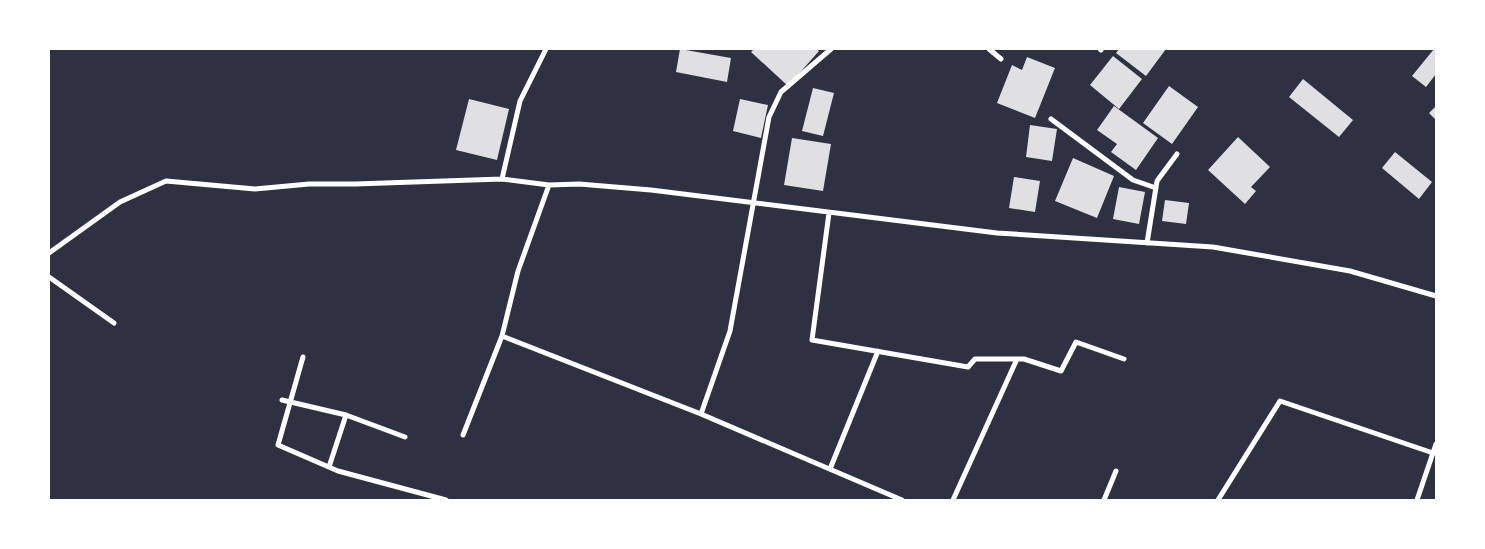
<svg xmlns="http://www.w3.org/2000/svg" width="1485" height="549" font-family="Overpass,sans-serif">
<style>
.building{fill:#e0e0e3}
.lines{fill:none;stroke-linecap:round;stroke-linejoin:round}
.minor{stroke:#fff;stroke-width:5}
</style>
<rect width="100%" height="100%" fill="#2d3142"/>
<path class="building" d="M680,49l51,9 -4,24 -51,-10z
M754,49h62l3,2 -31,35 -37,-34z
M1119,49h47l-20,27 -30,-23z
M1434,49h2v25l-10,13 -14,-11z
M1113,56l29,23 -23,30 -29,-24z
M1027,57l28,11 -20,50 -38,-15 15,-38 10,5z
M1303,79l50,41 -14,17 -50,-40z
M1169,86l29,21 -26,37 -29,-21z
M813,88l21,5 -11,43 -21,-5z
M469,99l40,10 -12,51 -41,-10z
M740,99l28,6 -7,33 -28,-7z
M1114,106l44,32 -22,32 -25,-18 6,-8 -20,-14z
M1436,106v14l-7,-7z
M1030,125l27,4 -5,32 -26,-4z
M1238,137l32,30 -19,20 5,4 -11,13 -37,-34z
M792,138l39,6 -8,47 -39,-6z
M1395,152l37,30 -13,17 -37,-31z
M1073,158l41,18 -17,42 -42,-17z
M1014,177l26,4 -5,31 -26,-4z
M1119,187l26,5 -6,32 -26,-5z
M1165,200l24,3 -3,21 -24,-3z"/>
<g class="lines">
<path class="minor" d="M989,49l12,10
M1100,49l1,1
M1051,119l82,61 23,8
M502,179l18,-78 26,-52
M829,213l-17,127 156,27 7,-8h49l37,12 15,-29 48,17
M1147,243l10,-62 20,-27
M49,253l71,-51 46,-21 89,8 54,-5h46l147,-5 47,6 30,-1 72,6 346,43 216,14 137,24 86,25
M49,277l65,46
M502,336l199,78 201,86
M303,357l-25,88 60,26 108,29
M282,400l64,15 59,22
M701,414l29,-83 39,-214 12,-25 50,-43
M463,435l39,-99 16,-65 31,-86
M329,467l17,-52
M830,469l48,-118
M953,500l64,-141
M1104,500l12,-29
M1218,500l62,-99 153,52
M1417,500l19,-56"/>
</g>
<rect width="1485" height="549" fill="none" stroke="#ffffff" stroke-width="100"/>
</svg>
